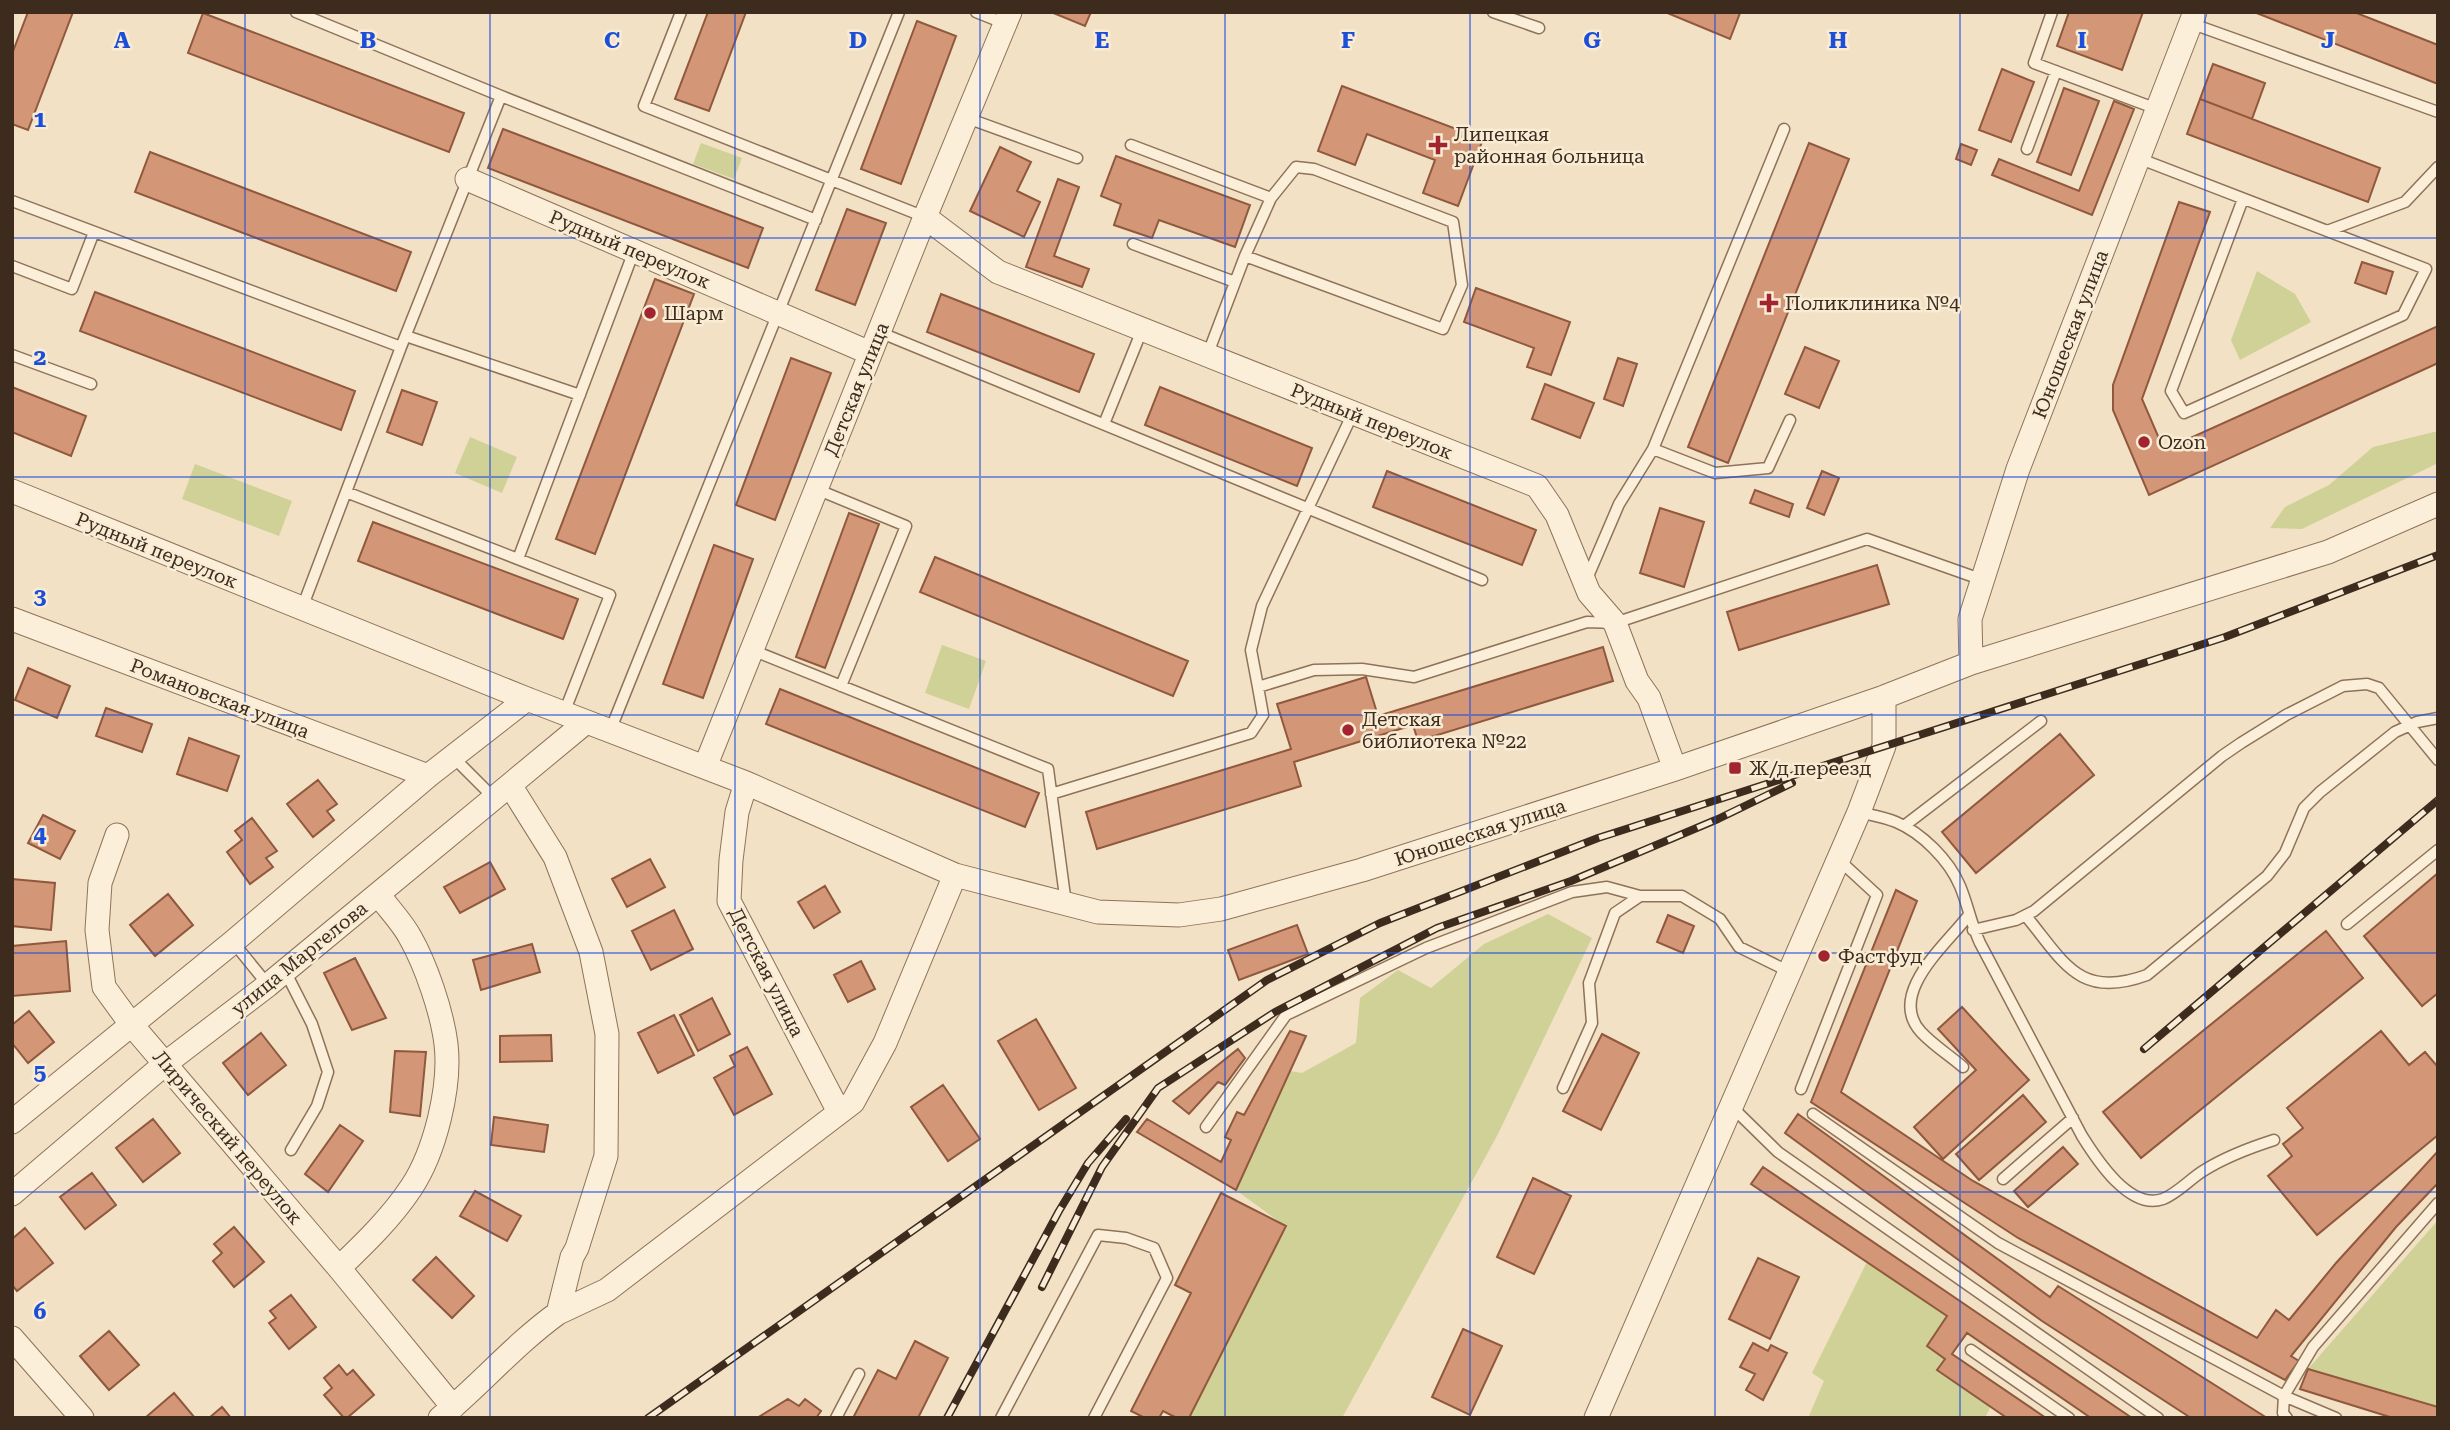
<svg xmlns="http://www.w3.org/2000/svg" width="2450" height="1430" font-family="'Roboto Serif',serif">
<style>
.green{fill:#cfd197}
.building{fill:#d39778;stroke:#90583d;stroke-width:2}
.lines{fill:none;stroke-linecap:round;stroke-linejoin:round}
.service-casing{stroke:#8e7259;stroke-width:13}
.minor-casing{stroke:#8e7259;stroke-width:25}
.service{stroke:#fbefd9;stroke-width:10}
.minor{stroke:#fbefd9;stroke-width:23}
.rail-casing{stroke:#3d2b1e;stroke-width:8}
.rail{stroke:#f8ecd5;stroke-width:5;stroke-dasharray:16;stroke-linecap:butt}
.grid{fill:none;stroke:#1d4ed8;stroke-width:2;stroke-opacity:0.55}
.poi-dot{fill:#a2242e;stroke:#f8ecd5;stroke-width:2.5}
.labels{text-anchor:middle;stroke-width:5;stroke-linejoin:round;paint-order:stroke}
.poi-label{font-size:19px;fill:#3d2b1e;stroke:#f8ecd5;text-anchor:start}
.street-label{font-size:19px;fill:#3d2b1e;stroke:#f8ecd5}
.grid-label{font-size:23px;text-anchor:middle;font-weight:bold;fill:#1d4ed8;stroke:#f8ecd5;stroke-width:5;stroke-linejoin:round;paint-order:stroke}
</style>
<rect width="100%" height="100%" fill="#f2e1c5"/>
<path class="green" d="M701,143l41,15 -8,21 -41,-15z
M2257,271l38,23 16,28 -71,38 -9,-20z
M2438,431v32l-136,66 -32,-1 15,-21 44,-22 44,-38z
M470,437l47,20 -15,36 -47,-20z
M195,464l97,37 -13,35 -97,-37z
M942,645l44,16 -17,48 -44,-16z
M1548,914l44,24 -94,196 -156,284h-153l96,-192 -49,-36 54,-119 12,2 54,-30 4,-45 38,-28 33,18 53,-44z
M2438,1220v187l-130,-38z
M1867,1262l80,54 -20,30 18,13 -8,11 54,36 -6,12h-177l16,-37 -12,-8z"/>
<path class="building" d="M28,12h45l-45,118 -16,-6v-70z
M708,12h38l-37,99 -34,-12z
M1051,12h40l-6,14z
M1665,12h73l2,1 -10,26z
M2069,12h74l-21,58 -65,-24z
M2254,12h100l84,33v39z
M203,13l261,100 -15,39 -261,-99z
M917,21l39,15 -55,148 -40,-15z
M2213,64l52,19 -13,36 -52,-20z
M2002,69l32,13 -23,60 -32,-12z
M1342,86l141,53 -25,67 -35,-13 12,-33 -68,-26 -12,31 -37,-14z
M2064,88l35,13 -28,74 -34,-13z
M2200,99l180,69 -12,34 -181,-68z
M2114,101l20,8 -42,106 -100,-40 7,-16 80,32z
M503,129l260,99 -15,40 -260,-100z
M1809,143l40,16 -121,304 -40,-16z
M1961,144l16,6 -6,15 -15,-6z
M1000,147l31,15 -14,29 23,11 -16,35 -54,-26z
M150,152l261,100 -15,39 -261,-99z
M1116,156l134,49 -15,42 -76,-27 -7,18 -38,-13 7,-21 -20,-8z
M1058,179l21,8 -25,69 35,13 -7,18 -56,-20z
M2179,202l31,10 -68,187 22,51 274,-124v37l-289,132 -36,-85v-25z
M847,209l39,14 -31,82 -39,-15z
M2362,262l31,10 -7,22 -31,-11z
M655,279l39,15 -99,260 -39,-15z
M1476,288l94,34 -19,53 -24,-8 7,-19 -70,-26z
M95,292l260,99 -14,39 -261,-99z
M941,294l153,60 -15,38 -152,-60z
M1805,347l34,14 -20,47 -34,-14z
M791,358l40,15 -56,147 -39,-15z
M1618,358l19,6 -14,42 -19,-7z
M1545,384l49,19 -14,35 -48,-19z
M12,387l74,29 -15,40 -59,-24z
M1160,387l152,61 -15,38 -152,-61z
M402,390l35,12 -15,43 -35,-13z
M1387,471l149,59 -14,35 -149,-58z
M1822,471l17,7 -15,37 -17,-7z
M1755,490l38,14 -4,13 -39,-14z
M1660,508l44,14 -20,65 -44,-14z
M849,513l30,11 -54,144 -29,-11z
M373,522l205,77 -15,40 -205,-78z
M714,545l39,14 -50,139 -40,-14z
M935,557l253,104 -15,35 -253,-104z
M1877,565l12,39 -150,46 -12,-38z
M1603,647l10,34 -195,60 -5,-16 -119,37 7,24 -204,63 -11,-37 205,-63 -14,-45 89,-27 12,39z
M28,668l42,18 -13,32 -42,-18z
M780,689l259,104 -14,34 -259,-103z
M106,708l46,16 -10,28 -46,-16z
M2060,734l34,41 -118,98 -34,-41z
M189,738l50,18 -12,35 -50,-17z
M318,780l19,24 -10,7 7,9 -21,17 -26,-33z
M43,815l32,16 -15,28 -32,-16z
M252,818l25,33 -11,7 7,9 -23,17 -23,-32 15,-12 -7,-9z
M650,859l15,28 -38,20 -15,-28z
M490,862l15,27 -45,24 -16,-26z
M2438,873v120l-16,13 -58,-70z
M12,879l43,4 -4,47 -39,-4z
M825,886l15,26 -26,16 -16,-26z
M1896,890l21,11 -76,191 132,89 284,157 19,-28 13,10 47,-57 102,-112v32l-42,44 -105,129 8,5 -14,19 -267,-142 -207,-136z
M168,894l25,31 -38,31 -25,-31z
M674,910l19,39 -42,21 -19,-39z
M1668,915l26,11 -11,27 -26,-11z
M1297,925l11,29 -69,26 -11,-30z
M2326,931l37,47 -222,180 -38,-46z
M66,941l4,50 -58,5v-50z
M532,944l8,28 -59,18 -8,-30z
M355,958l31,60 -34,12 -28,-57z
M861,961l14,28 -27,13 -14,-27z
M712,998l18,36 -32,17 -18,-36z
M1962,1007l67,73 -86,79 -29,-32 62,-57 -38,-41z
M29,1011l25,31 -26,21 -16,-20v-18z
M674,1015l20,40 -36,18 -20,-40z
M1036,1019l40,69 -37,22 -41,-69z
M1290,1031l16,5 -70,154 -99,-58 10,-13 74,43 10,-22 -6,-3 12,-25 7,3z
M2381,1031l28,34 16,-13 13,15v68l-121,100 -49,-59 24,-20 -9,-12 20,-16 -16,-20z
M261,1033l25,32 -38,30 -25,-32z
M1602,1034l37,19 -38,77 -38,-19z
M551,1035l1,26 -52,1v-26z
M747,1047l25,47 -38,21 -20,-37 21,-12 -5,-10z
M1238,1049l7,9 -20,27 -7,-3 -29,32 -16,-13z
M395,1051l31,1 -6,64 -30,-4z
M943,1085l37,54 -32,22 -37,-54z
M2023,1095l23,27 -67,58 -23,-26z
M1798,1114l252,183 8,-11 209,132h-76l-149,-97 -257,-188z
M494,1117l54,8 -4,27 -53,-7z
M153,1119l27,34 -37,29 -27,-34z
M340,1125l23,16 -35,51 -23,-18z
M2063,1147l15,17 -50,43 -14,-16z
M1763,1167l238,162 131,89h-41l-124,-85 -15,21 94,64h-39l-70,-48 8,-11 -18,-13 20,-30 -196,-132z
M92,1173l24,32 -31,24 -25,-32z
M1533,1178l38,18 -37,78 -37,-17z
M475,1191l46,25 -14,25 -47,-25z
M1221,1193l65,33 -97,192h-12l-14,-7 -4,7h-14l-14,-7 60,-118 -16,-8z
M234,1227l30,35 -30,25 -21,-26 9,-8 -8,-9z
M25,1228l28,35 -36,28 -5,-6v-46z
M436,1257l38,39 -22,22 -39,-38z
M1758,1258l41,19 -29,62 -41,-20z
M291,1295l25,32 -27,22 -20,-26 7,-5 -6,-7z
M1463,1329l39,17 -32,69 -38,-18z
M109,1331l30,34 -30,25 -29,-34z
M915,1341l33,17 -30,60h-65l25,-48 18,9z
M1753,1343l15,8 3,-6 16,8 -24,47 -17,-10 9,-16 -15,-7z
M339,1365l8,10 6,-5 21,25 -27,23h-3l-20,-23 8,-7 -8,-10z
M2308,1369l130,38v11h-45l-93,-29z
M174,1393l21,25h-50z
M788,1399l11,7 6,-7 16,12 -5,7h-59z
M222,1407l9,11h-22z"/>
<g class="lines">
<g class="service-casing">
<path id="service" d="M296,12l205,84 -100,251 -99,261
M681,12l-37,94 281,111
M976,12l30,12
M1493,12l46,16
M2052,12l-18,51 123,46
M2190,23l248,89
M501,96l315,124
M967,118l110,40
M1131,145l140,53 -26,58
M2027,149l29,-78
M2138,158l288,111 -23,46 -219,98 -13,-22 72,-192
M12,201l389,146
M2327,231l78,-29 33,-35
M1133,244l102,38
M12,266l60,23 22,-57
M879,332l603,248
M406,336l174,59
M12,355l79,29
M1207,356l38,-100 198,73 19,-44 -9,-63 -139,-53 -18,-2 -25,31
M1104,424l38,-94
M1653,449l62,24 53,-5 22,-48
M816,489l90,37 -65,160
M346,492l264,103 -46,118
M518,559l116,-308
M1586,581l33,-77 34,-55 131,-320
M752,650l296,119 18,135
M1258,687l-7,-37 11,-44 91,-193
M610,731l289,-719
M453,757l41,41
M1051,794l200,-61 12,-18 -5,-28 56,-17 48,-1 52,8 173,-55 28,1 252,-84 116,41
M1859,812c12,3 25,5 37,10 26,11 53,38 64,64 8,19 11,38 20,57l102,193c15,24 48,75 81,63 15,-6 27,-20 40,-28 22,-14 46,-23 71,-31
M1904,826l137,-105
M2026,916c38,46 53,84 121,59l120,-99 18,-23 19,-45 16,-16 75,-60 22,-10 21,-4
M2347,924l91,-74
M1973,930l43,-10 18,-9 188,-155 19,-13 45,-28 57,-29 24,-2 12,4 59,72
M233,942l35,43
M285,971l27,53 16,48 -11,34 -26,44
M1963,1067c-14,-12 -30,-22 -42,-35 -35,-38 26,-88 47,-116
M1563,1088l29,-65 -3,-40 26,-70 25,-17
M1801,1089l76,-194 -39,-36
M1732,1107l46,45 380,266
M1813,1114l185,129 286,153 52,22
M1206,1127l80,-112 140,-67 146,-56 35,-5 33,9h42l38,23 19,28 51,25
M2003,1179l70,-61
M1971,1350l98,68
M836,1418l23,-44
M1001,1418l97,-183 28,3 28,10 13,30 -73,140
M2287,1418l-4,-5 1,-17 29,-49 125,-144"/>
</g>
<g class="minor-casing">
<path id="minor" d="M467,179l403,174
M925,217l73,55 539,214 20,29 32,78 26,30 22,58 12,17 26,71
M12,491l515,208 219,84 209,92 143,37 81,3 42,-6 141,-39 313,-101 209,-72 87,-34 357,-111 110,-48
M12,619l416,157
M1971,663l-1,-44 48,-150 177,-457
M705,767l220,-550 85,-205
M746,783l-9,29 -6,48 -2,41 110,211
M117,835l-17,48 -3,47 7,57 27,37 208,244 114,139
M12,1122l221,-180 195,-166 99,-77
M12,1194l154,-131 102,-78 318,-263
M339,1268c26,-25 52,-50 72,-80 24,-36 40,-101 35,-144 -4,-32 -20,-79 -36,-107 -8,-15 -22,-29 -32,-43
M558,1313l49,-23 246,-188 32,-59 70,-168
M12,1338l70,80
M440,1418c41,-34 75,-74 118,-105l14,-56 5,-9 29,-92 1,-122 -16,-82 -36,-95 -45,-72
M1596,1418l263,-606 25,-66v-49"/>
</g>
<use href="#service" class="service"/>
<use href="#minor" class="minor"/>
<g class="rail-casing">
<path id="rail" d="M2144,1049l294,-249
M1042,1287l60,-120 56,-79 117,-76 162,-84 134,-47 147,-62 74,-36
M648,1418l619,-438 113,-57 218,-85 627,-201 213,-82
M947,1418l112,-207 29,-48 38,-44"/>
</g>
<use href="#rail" class="rail"/>
</g>
<path class="grid" d="M245,12v1406M490,12v1406M735,12v1406M980,12v1406M1225,12v1406M1470,12v1406M1715,12v1406M1960,12v1406M2205,12v1406M12,238h2426M12,477h2426M12,715h2426M12,953h2426M12,1192h2426"/>
<g class="poi-dot">
<path d="M1434.5 134.5h7v7h7v7h-7v7h-7v-7h-7v-7h7z"/>
<path d="M1765.5 292.5h7v7h7v7h-7v7h-7v-7h-7v-7h7z"/>
<circle cx="650" cy="313" r="7"/>
<circle cx="2144" cy="442" r="7"/>
<circle cx="1348" cy="730" r="7"/>
<rect x="1728" y="761" width="14" height="14" rx="3.5"/>
<circle cx="1824" cy="956" r="7"/>
</g>
<g class="labels">
<g class="poi-label">
<text x="1454" y="141">Липецкая<tspan x="1454" dy="22">районная больница</tspan></text>
<text x="1785" y="310">Поликлиника №4</text>
<text x="664" y="320">Шарм</text>
<text x="2158" y="449">Ozon</text>
<text x="1362" y="726">Детская<tspan x="1362" dy="22">библиотека №22</tspan></text>
<text x="1749" y="775">Ж/д переезд</text>
<text x="1838" y="963">Фастфуд</text>
</g>
<g class="street-label">
<text transform="translate(630 249) rotate(23)" y="7">Рудный переулок</text>
<text transform="translate(2070 334) rotate(-69)" y="7">Юношеская улица</text>
<text transform="translate(856 389) rotate(-68)" y="7">Детская улица</text>
<text transform="translate(1372 421) rotate(22)" y="7">Рудный переулок</text>
<text transform="translate(157 550) rotate(22)" y="7">Рудный переулок</text>
<text transform="translate(220 698) rotate(21)" y="7">Романовская улица</text>
<text transform="translate(1480 832) rotate(-18)" y="7">Юношеская улица</text>
<text transform="translate(299 958) rotate(-39)" y="7">улица Маргелова</text>
<text transform="translate(767 972) rotate(63)" y="7">Детская улица</text>
<text transform="translate(228 1137) rotate(50)" y="7">Лирический переулок</text>
</g>
</g>
<g class="grid-label">
<text x="122" y="48">A</text>
<text x="368" y="48">B</text>
<text x="612" y="48">C</text>
<text x="858" y="48">D</text>
<text x="1102" y="48">E</text>
<text x="1348" y="48">F</text>
<text x="1592" y="48">G</text>
<text x="1838" y="48">H</text>
<text x="2082" y="48">I</text>
<text x="2328" y="48">J</text>
<text x="40" y="127">1</text>
<text x="40" y="365">2</text>
<text x="40" y="604">3</text>
<text x="40" y="842">4</text>
<text x="40" y="1080">5</text>
<text x="40" y="1319">6</text>
</g>
<rect width="2450" height="1430" fill="none" stroke="#3d2b1e" stroke-width="28"/>
</svg>
